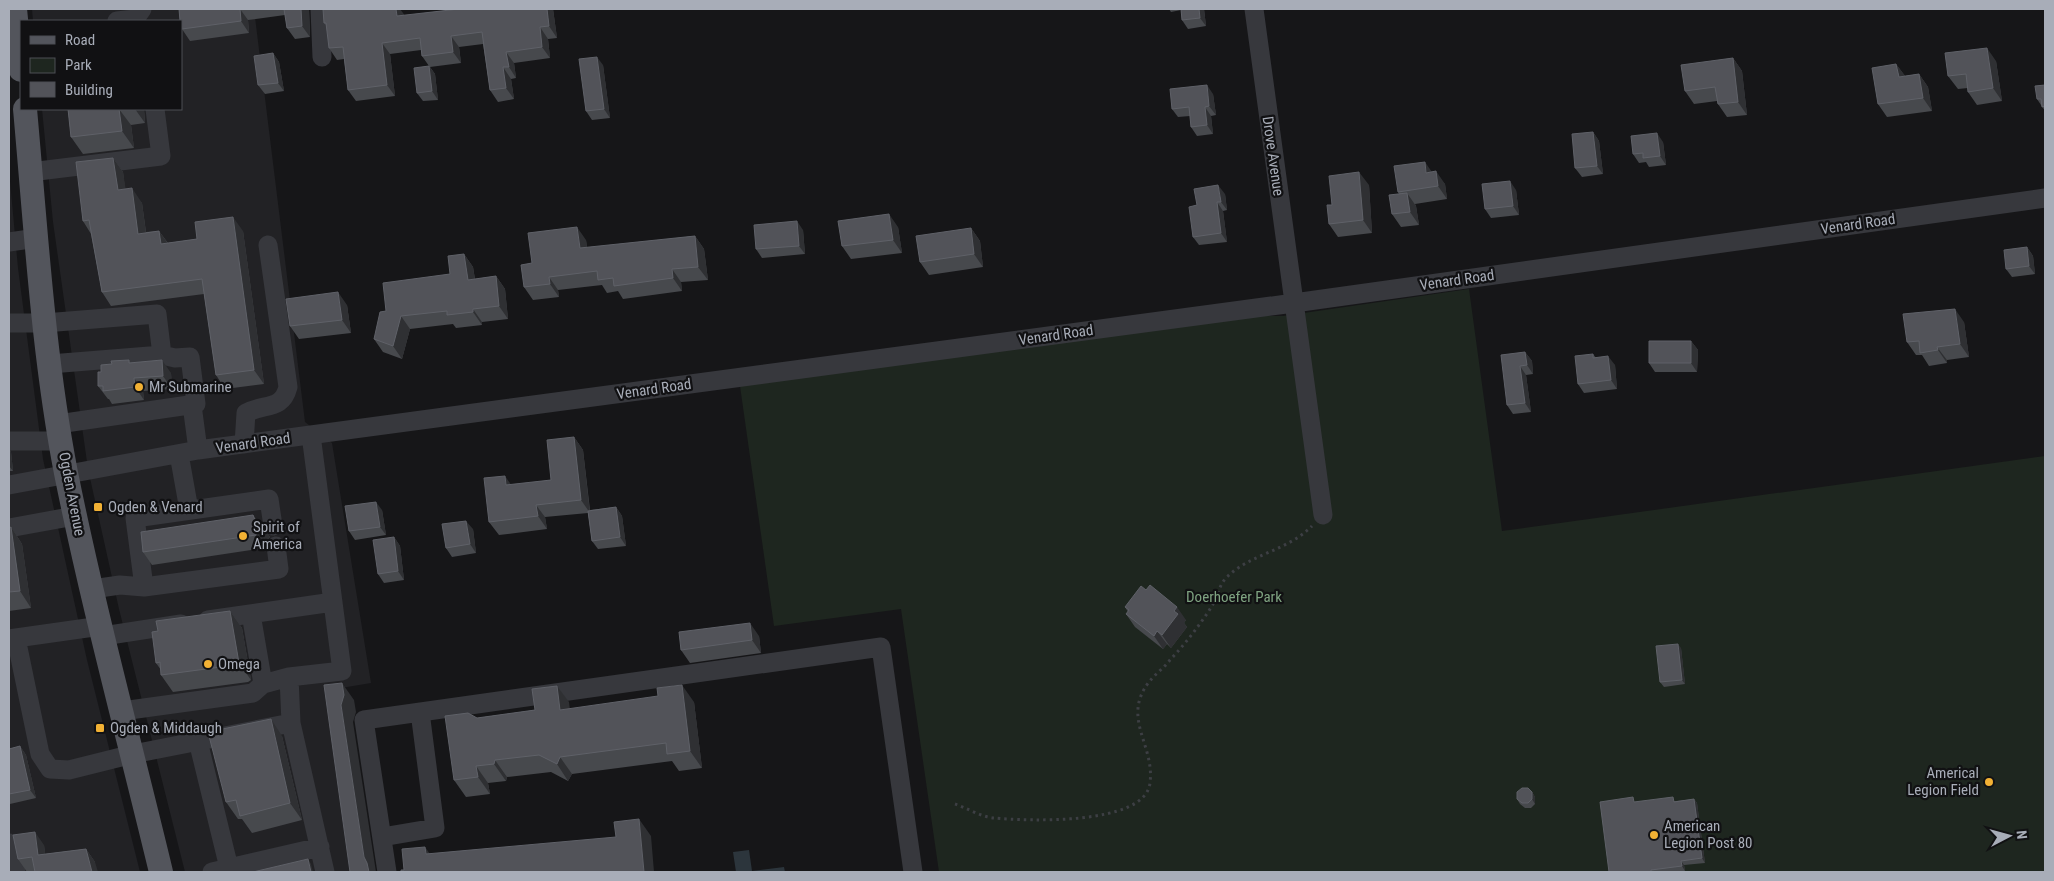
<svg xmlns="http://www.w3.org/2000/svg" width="2054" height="881" font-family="'Roboto Condensed',sans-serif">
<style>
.built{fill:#222225}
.green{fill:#1e261f}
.water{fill:#2c353c}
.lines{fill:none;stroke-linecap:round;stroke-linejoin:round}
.path{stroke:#3d3f44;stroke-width:3;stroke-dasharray:2.5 4;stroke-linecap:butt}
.minor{stroke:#37383d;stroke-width:19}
.major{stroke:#53555c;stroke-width:24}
.wall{fill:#47494d}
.shaded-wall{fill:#2f3033}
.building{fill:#525359;stroke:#5f6168}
.poi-dot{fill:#f2b134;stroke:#111113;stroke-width:2}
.labels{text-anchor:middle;stroke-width:4.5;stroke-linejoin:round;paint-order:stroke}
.street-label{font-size:15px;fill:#a8adb8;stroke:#111113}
.poi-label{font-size:15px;fill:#a8adb8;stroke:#111113;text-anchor:start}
.park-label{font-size:15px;fill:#7fa381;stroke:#111113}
</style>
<rect width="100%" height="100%" fill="#161618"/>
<path class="built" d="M32,9h222l51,413 27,21 39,240 -42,7 24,182h-168l-66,-263 -31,-140 -35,-247 -11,-113h139v-88h-148z
M9,170l9,98 25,191 44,201 53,212h-131z"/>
<path class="green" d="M1469,289l33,242 543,-75v416h-1106l-38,-263 -127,17 -34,-240 519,-70h24z"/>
<path class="water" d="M749,850l3,21 32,-4 1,5h-49l-3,-20z"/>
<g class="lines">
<path class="path" d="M955,804c12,4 26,13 39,14 32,3 151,8 156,-35 5,-38 -29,-65 -1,-101 6,-8 15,-14 21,-22 15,-16 30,-35 42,-54 6,-10 7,-22 16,-30 23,-22 59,-25 84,-50"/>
<path class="minor" d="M320,9l2,48
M1254,9l69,506
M117,21l18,-2 7,-10
M30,172l131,-16 -6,-47
M9,242l28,-4
M9,323h35l113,-9 5,41
M50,364l112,-9 13,3 15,-1 6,47 -138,20
M192,405l6,45
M9,441h52
M244,444l2,-31c18,-10 36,-2 42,-26l-20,-142
M179,454l10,56
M9,485l189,-35 1096,-147 751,-105
M9,528l66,-12
M144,587l-9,-69 134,-19 4,27
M92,589l28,-4 24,2 135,-18 -3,-23
M251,614l12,70 26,-7 53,-6 -31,-236
M208,620l125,-18
M103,636l78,-12
M16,638l24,116 10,15 19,1 64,-16 158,-31 34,149
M9,639l92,-13
M289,677l2,46
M122,711l131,-18 10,-9
M198,741l32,131
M382,837l53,-9 -15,-116
M9,843l7,29
M212,872l108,-25
M387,872l-23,-152 517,-73 32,225"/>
<path class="major" d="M15,9l6,61
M25,109c11,121 18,245 41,364 27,134 63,266 95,399"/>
</g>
<path class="wall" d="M179,9h130l1,28 -15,2 -8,-11 -2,-13 -37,5 1,13 -59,8 -8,-12z
M459,9h94l4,29 -9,1 2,19 -36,5 2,15 -5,1 3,20 -16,3 -8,-12 -7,-46 -24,3 2,16 -31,4 5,7 3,26 -15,1 -6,-8 12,-27 -7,-10 -1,-6 -31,4 5,42 -39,5 -8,-11 -4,-31 -7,1 -8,-12 -2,-22 -3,-3 79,-10 1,3z
M1169,9h35l2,17 -18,3 -6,-9 -1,-10 -10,2z
M273,53l6,9 5,29 -19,3 -7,-9z
M1733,58l9,13 5,44 -20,2 -9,-13 -1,-3 -23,3 -9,-13z
M1996,61l6,40 -25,4 -9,-13v-4l-10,1 -10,-13z
M1896,64l9,12 14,-2 9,13 4,24 -45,6 -9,-13z
M603,65l7,53 -18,2 -6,-9z
M2045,85v26l-8,-12z
M1213,94l3,21 -5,1 2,18 -16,2 -6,-9 -1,-11 -12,1 -6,-8z
M68,109h76l1,14 -14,2 3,23 -51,6 -12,-17z
M1593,132l6,9 4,33 -21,3 -7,-9z
M1663,142l3,23 -17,2 -3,-5 -7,1 -6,-9z
M113,158l10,14 2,17 17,14 4,29 13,-1 9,12 29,-4 46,-8 21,153 -39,5 -9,-14 -12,-81 -93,12 -9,-14 -11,-58 -8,-13z
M1432,172l13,12 2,15 -32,5 1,2 3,19 -18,2 -9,-13 7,-20 -1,-2z
M1369,185l3,48 -34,4 -9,-13 3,-19z
M1516,190l3,25 -28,3 -6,-9z
M1225,194l2,16 -4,1 4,31 -28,3 -6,-8 4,-32z
M898,227l4,26 -51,6 -9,-13z
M971,228l9,13 3,26 -54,8 -9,-13z
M803,230l2,24 -43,4 -6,-9z
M695,236l9,13 4,31 -27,2 1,9 -59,8 -5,-8 -11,2 -5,-8 -44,5 1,7 -26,3 -9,-13 8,-24 54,-23 1,8z
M2027,247l6,9 2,18 -23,3 -6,-8z
M464,254l9,13 2,12 21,-3 9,13 3,30 -26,3v3l-26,3 -3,-4 -43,5 -8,30 -19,-7 -9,-13 12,-28 64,-37z
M347,305l4,28 -52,6 -9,-13z
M1964,322l5,35 -22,3v3l-18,3 -7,-11h-6l-9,-13z
M1691,341l7,9 -1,22h-42l-6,-9z
M1525,352l7,9 1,13 -7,1 5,37 -18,2 -6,-9z
M1593,354l3,4 19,7 2,24 -33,4 -6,-9z
M129,360l1,3 41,10 1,16 -29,2 1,9 -32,4 -3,-5h-1l-10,-13 3,-14 11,-8z
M574,437l9,13 7,60 26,-3 6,9 4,30 -28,3 -6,-8 -4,-28 -43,4 2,12 -48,6 -10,-13 22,-37 40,-5z
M9,448l2,4 2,19h-4z
M382,510l4,25 -31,5 -6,-9z
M253,515l5,7 3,2 9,13 -4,4 -1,7 -113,17 -9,-13z
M11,527l11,17 9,64 -22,3v-83z
M473,529l3,24 -24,4 -6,-9z
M394,537l6,9 4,34 -20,3 -6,-9z
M1125,607l61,13 -2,3 3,4 -16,21 -4,-4 -4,5 -28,-22 -9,-13 2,-2z
M230,611l12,17 9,52 -3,2 -75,10 -12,-17v-5l-5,-7 2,-32z
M759,636l2,17 -71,10 -9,-13z
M1681,648l4,36 -21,3 -4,-5z
M569,702v7l125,-7 8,66 -23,3 -7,-10 -100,13 -4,7 -17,-9 -44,5 -1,4 -18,2 2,11 -24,3 -12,-17 23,-62 58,-8z
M282,736l20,84 -50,13 -10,-14h-4l-12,-17z
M20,746l6,9 10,43 -26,6 -1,-1v-54z
M1532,792l3,5v7l-4,4h-6l-5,-4 -3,-5z
M1694,799l3,4 8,60 -21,2 1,6 -11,1h-65l28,-70 39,-1z
M44,845l1,9 41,-5 9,13 -68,10 -9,-13z"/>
<path class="shaded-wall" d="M240,9l8,11 1,13 -8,-12z
M301,9h8l1,28 -8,-11z
M396,9h4l3,4 2,15 -8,-12z
M547,9h6l4,29 -8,-12z
M1199,9h5l2,17 -6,-8z
M540,27l8,12 2,19 -8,-11z
M451,36l8,11 2,16 -8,-11z
M382,43l8,11 5,42 -8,-11z
M1987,48l9,13 6,40 -9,-13z
M506,52l8,11 2,15 -7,-11z
M273,53l6,9 5,29 -6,-8z
M597,57l6,8 7,53 -6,-9z
M1733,58l9,13 5,44 -9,-13z
M1896,64l10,13h-7z
M429,66l6,8 3,26 -6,-9z
M503,67l8,12 3,20 -8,-11z
M1919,74l9,13 4,24 -9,-13z
M1207,85l6,9 3,21 -7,-9z
M1205,107l6,9 2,18 -6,-9z
M119,109l12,16 3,23 -12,-17z
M135,109h9l1,14z
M1593,132l6,9 4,33 -6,-8z
M1657,133l6,9 3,23 -6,-9z
M113,158l10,14 5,32 -10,-14z
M1425,162l9,13 -8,-2z
M1436,171l9,13 2,15 -9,-13z
M1359,172l10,13 3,48 -9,-13z
M1510,181l6,9 3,25 -6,-9z
M1218,185l7,9 2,16 -6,-8z
M132,188l10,15 6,45 -10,-14z
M1407,193l9,13 3,19 -9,-13z
M1217,202l6,9 4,31 -6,-9z
M889,214l9,13 4,26 -9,-13z
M233,217l10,14 21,153 -10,-14z
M797,221l6,9 2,24 -6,-8z
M577,227l9,13 3,21 -9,-13z
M971,228l9,13 3,26 -9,-13z
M159,231l10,14 -8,-1z
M695,236l9,13 4,31 -10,-13z
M2027,247l6,9 2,18 -6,-8z
M464,254l9,13 4,26 -9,-13z
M672,269l9,13 1,9 -9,-13z
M496,276l9,13 3,30 -9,-13z
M549,277l9,13 1,7 -9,-13z
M338,292l9,13 4,28 -9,-13z
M473,309l9,13v3l-9,-13z
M1955,309l9,13 5,35 -9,-13z
M401,316l9,13 -8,30 -9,-13z
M1691,341l7,9 -1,22 -6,-9z
M1937,347l10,13v3l-9,-13z
M1525,352l7,9 1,13 -6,-9z
M1608,356l7,9 2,24 -6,-9z
M162,360l9,13 1,16 -9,-13z
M1520,366l6,9 5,37 -6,-9z
M134,378l9,13 1,9 -9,-13z
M574,437l9,13 7,63 -9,-13z
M9,448l2,4 2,19 -4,-5z
M505,476l9,13 -8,-4z
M376,502l6,8 4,25 -6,-8z
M536,505l9,12 2,12 -9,-13z
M616,507l6,9 4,30 -6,-9z
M253,515l7,10 1,-1 9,13 -4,4 -1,7 -9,-13 -1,-15z
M466,521l7,8 3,24 -6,-9z
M11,527l11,17 9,64 -11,-17z
M394,537l6,9 4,34 -6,-9z
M1177,607l9,13 -2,3 3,4 -16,21 -9,-13 12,-24z
M230,611l12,17 9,52 -12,-17z
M750,623l9,13 2,17 -9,-13z
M1157,631l10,13 -4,5 -9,-13z
M1678,644l3,4 4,36 -3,-4z
M342,683l12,17 2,12 -3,10 23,150h-7l-5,-15 -23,-152z
M682,685l12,17 8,66 -12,-17z
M557,686l12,16 3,25 -12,-17z
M271,719l11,17 20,84 -12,-17z
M20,746l6,9 10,43 -6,-8z
M560,757l12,17 -4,7 -11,-17z
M495,760l12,17 -1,4 -12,-17z
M476,766l12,17 2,11 -12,-17z
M1532,792l3,5v7l-3,-5z
M1694,799l3,4 8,60 -3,-5z
M639,819l12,17 3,36h-10z
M35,832l9,13 3,23 -9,-13z
M425,847l12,17 -11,-10z
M86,849l9,13 3,10h-6z
M308,859l3,5 2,8h-2z
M1681,861l3,4 1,6 -3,-5z"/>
<path class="building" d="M179,9h61l1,12 -59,8 -1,-8h-1z
M284,9h17l1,17 -15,2z
M323,9h73l1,7 62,-7h88l2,17 -9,1 2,20 -36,5 3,15h-6l3,21 -16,2 -8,-58 -31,4 2,16 -31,4 -2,-18 -38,5 5,42 -39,5 -5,-43 -14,1 -3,-25h-2z
M1181,9h18l1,9 -18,2z
M1987,48l6,40 -25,4 -2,-18 -18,2 -3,-23z
M273,53l5,30 -20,2 -4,-29z
M597,57l7,52 -18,2 -7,-52z
M1733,58l5,44 -20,2 -3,-17 -30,4 -4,-26z
M1896,64l3,13 20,-3 4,24 -45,6 -6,-36z
M429,66l3,25 -15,2 -3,-25z
M1207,85l2,21 -4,1 2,18 -16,2 -2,-20 -17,2 -2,-20z
M2045,85v21l-3,1 -1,-8h-4l-2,-13z
M68,109h51l3,22 -51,6z
M1593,132l4,34 -22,2 -3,-34z
M1657,133l3,23 -17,2v-5l-10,1 -2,-18z
M113,158l5,32 14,-2 6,46 21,-3 2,13 36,-5 -2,-17 38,-5 21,153 -38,5 -14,-96 -100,13 -13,-72 -6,1 -7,-59z
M1425,162l1,11 10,-2 2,15 -40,6 -4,-26z
M1359,172l4,48 -34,4 -2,-19h5l-3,-29z
M1510,181l3,25 -28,3 -3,-25z
M1218,185l3,17h-4l4,31 -28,4 -4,-30 8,-2 -3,-16z
M1407,193l3,19 -18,2 -3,-19z
M889,214l4,26 -51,6 -4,-25z
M797,221l2,25 -43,3 -2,-24z
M577,227l3,21 115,-12 3,31 -26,2 1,9 -59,8 -1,-8 -15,2 -1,-9 -48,6 1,7 -26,3 -3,-22 11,-2 -4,-30z
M971,228l3,26 -54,8 -4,-26z
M2027,247l2,19 -23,3 -2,-19z
M464,254l4,26 28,-4 3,30 -26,3v3l-26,3v-4l-46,5 -8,30 -19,-7 6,-27 6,-1 -3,-28 67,-9 -2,-18z
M338,292l4,28 -52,6 -4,-27z
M1955,309l5,35 -23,3 1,3 -18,3 -1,-12 -12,1 -4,-28z
M1649,341h42v22h-42z
M1525,352l2,13 -7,1 5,37 -18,2 -6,-50z
M1593,354v4l15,-2 3,24 -33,4 -3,-28z
M129,360v3l33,-3 1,16 -29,2 1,9 -32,4v-5h-5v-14h3v-7l11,-1 -1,-3z
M574,437l7,63 -45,5 2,11 -49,6 -5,-44 21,-2 1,9 45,-5 -4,-40z
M376,502l4,25 -31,4 -4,-25z
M616,507l4,30 -28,4 -4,-30z
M253,515l2,5 6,4 -4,4 -1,7 -113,17 -2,-20z
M466,521l4,23 -24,4 -4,-24z
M11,527l9,64 -11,1v-64z
M394,537l4,34 -20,3 -5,-34z
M1150,585l27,22 -3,4 4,3 -16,21 -5,-4 -3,5 -28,-22 3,-4 -4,-3 16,-21 5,4z
M230,611l9,52 -3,2 -75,10 -1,-13 -4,1 -4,-31 6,-1 -2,-10z
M750,623l2,17 -71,10 -2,-18z
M1678,644l4,36 -22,2 -4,-36z
M342,683l2,12 -3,10 23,152 3,6 2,9h-19l-26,-187z
M682,685l8,66 -23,3 -1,-11 -106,14 -3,7 -18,-9 -44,5 -1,4 -18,2 2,11 -24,3 -9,-64 23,-3 9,5 58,-8 -3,-21 25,-3 3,24 98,-14 -1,-8z
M271,719l19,84 -50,13 -4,-16 -10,2 -18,-70z
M20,746l10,44 -21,4v-45z
M1522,788h6l4,4v7l-4,4h-6l-5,-4v-7z
M1633,797l1,5 39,-5 1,5 20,-3 8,59 -21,3 1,5 -31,4v2h-42l-9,-70z
M639,819l5,53h-243v-2h3l-2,-21 23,-2 1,7 190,-17 -2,-15z
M35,832l3,23 48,-6 6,23h-57l-3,-15 -14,2 -5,-24z
M308,859l3,13h-58z"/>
<g class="poi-dot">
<circle cx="139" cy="387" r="5"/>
<rect x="93" y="502" width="10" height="10" rx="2.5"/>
<circle cx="243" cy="536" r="5"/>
<circle cx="208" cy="664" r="5"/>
<rect x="95" y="723" width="10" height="10" rx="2.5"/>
<circle cx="1989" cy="782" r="5"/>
<circle cx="1654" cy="835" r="5"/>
</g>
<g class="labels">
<g class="street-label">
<text transform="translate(1273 156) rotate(82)" y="5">Drove Avenue</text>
<text transform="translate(1858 224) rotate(-8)" y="5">Venard Road</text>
<text transform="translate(1457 280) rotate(-8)" y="5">Venard Road</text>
<text transform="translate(1056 335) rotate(-8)" y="5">Venard Road</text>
<text transform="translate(654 389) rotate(-8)" y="5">Venard Road</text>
<text transform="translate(253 443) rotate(-8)" y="5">Venard Road</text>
<text transform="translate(72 494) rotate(79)" y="5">Ogden Avenue</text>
</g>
<g class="poi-label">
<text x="149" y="392">Mr Submarine</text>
<text x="108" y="512">Ogden &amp; Venard</text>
<text x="253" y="532">Spirit of<tspan x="253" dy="17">America</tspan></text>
<text x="218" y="669">Omega</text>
<text x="110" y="733">Ogden &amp; Middaugh</text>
<text x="1979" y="778" text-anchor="end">Americal<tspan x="1979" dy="17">Legion Field</tspan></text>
<text x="1664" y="831">American<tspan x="1664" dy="17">Legion Post 80</tspan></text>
</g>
<g class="park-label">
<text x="1234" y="602">Doerhoefer Park</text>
</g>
</g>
<rect width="2054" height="881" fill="none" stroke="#a8adb8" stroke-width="20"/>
<rect x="20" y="20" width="162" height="90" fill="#111113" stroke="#4d4f55"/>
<rect x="30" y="36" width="25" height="8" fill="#53555c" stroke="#4d4f55"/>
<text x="65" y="45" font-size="15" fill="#a8adb8">Road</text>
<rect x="30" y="58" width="25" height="15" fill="#1e261f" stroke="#4d4f55"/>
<text x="65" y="70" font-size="15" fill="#a8adb8">Park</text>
<rect x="30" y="82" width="25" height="15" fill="#525359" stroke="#4d4f55"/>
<text x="65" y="95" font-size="15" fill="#a8adb8">Building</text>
<g transform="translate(2009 836) rotate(84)" stroke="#111113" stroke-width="4" paint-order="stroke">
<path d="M0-4L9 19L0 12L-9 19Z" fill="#a8adb8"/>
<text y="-8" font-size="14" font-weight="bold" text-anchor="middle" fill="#a8adb8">N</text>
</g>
</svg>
